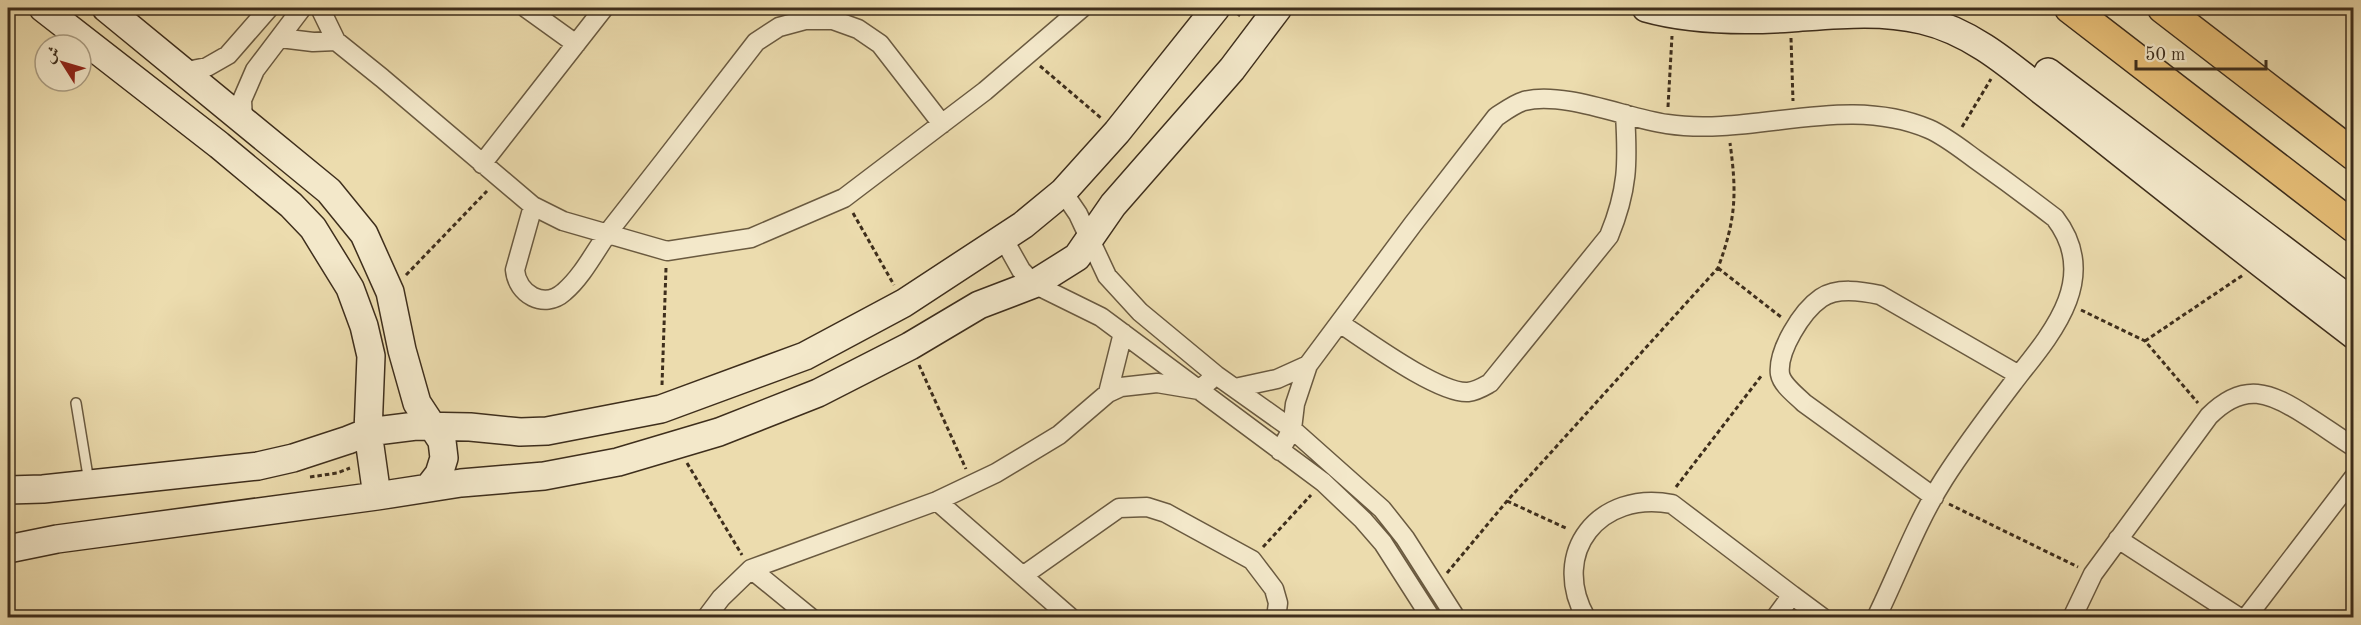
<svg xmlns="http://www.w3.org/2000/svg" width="2361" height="625" font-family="'Old Standard TT',Amiri,serif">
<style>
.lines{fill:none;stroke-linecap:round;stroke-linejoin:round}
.lane-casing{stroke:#6a5a40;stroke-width:12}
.street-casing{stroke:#6a5a40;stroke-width:21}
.secondary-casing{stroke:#3e2e1c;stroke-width:30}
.primary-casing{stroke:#3e2e1c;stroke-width:33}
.path{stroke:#3e2e1c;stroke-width:3;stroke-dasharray:4.5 3;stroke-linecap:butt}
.lane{stroke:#f3e8ca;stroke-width:9}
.street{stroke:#f3e8ca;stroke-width:18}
.secondary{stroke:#f3e8ca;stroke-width:27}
.primary{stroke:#e6be77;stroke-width:30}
</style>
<rect width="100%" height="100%" fill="#ecdcae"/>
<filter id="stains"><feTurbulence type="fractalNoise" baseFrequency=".00333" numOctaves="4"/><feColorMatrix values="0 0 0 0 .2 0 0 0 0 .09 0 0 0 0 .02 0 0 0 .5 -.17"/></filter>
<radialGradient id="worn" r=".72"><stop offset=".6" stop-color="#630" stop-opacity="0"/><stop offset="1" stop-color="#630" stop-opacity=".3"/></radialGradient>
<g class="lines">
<g class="lane-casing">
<path id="lane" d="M76,403l13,79"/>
</g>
<g class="street-casing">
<path id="street" d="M320,8l16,33 46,37 151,128 30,15 104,30 84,-13 93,-40 141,-107 97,-83
M526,8l50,36
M280,38l33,4 23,-1
M182,72l25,-5 21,-12 41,-47
M243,121l-1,-21 13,-30 47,-62
M482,164l122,-156
M1063,192l15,22 29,62 33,36 76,63 76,54 90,80 23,29 51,80
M533,206l-18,64c2,24 29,40 49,22 20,-17 33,-45 49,-66 48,-61 96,-123 143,-184l23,-15 26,-7h28l25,9 22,15 62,80
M1003,238l18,32 13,14 67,33 222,165 40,38 20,23 48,75
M1341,324c26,17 98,70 127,68 9,-1 15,-5 22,-9l119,-147c19,-46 19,-73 16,-122
M1235,388l42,-9 31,-14
M1108,393l15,-60
M1280,451l12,-22 3,-25 13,-39 105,-141 83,-107c9,-6 18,-13 28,-16 40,-10 102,17 143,23 87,13 177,-31 262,5 16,7 31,19 46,30 27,19 54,39 80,59 44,57 1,111 -36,157 -25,33 -52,68 -75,104 -28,44 -45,92 -68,139
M1934,497l-130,-94c-8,-8 -22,-18 -24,-29 -3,-23 22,-63 41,-76 16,-11 41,-7 59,-3l139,80
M937,501l134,117
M2118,539l122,79
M751,569l60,49
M1024,575l95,-67 28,-1 19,6 86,47 22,29 4,14 -2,15
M1792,595l31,23
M706,618l15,-20 30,-29 186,-68 59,-28 63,-38 49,-42 13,-6 36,-4 42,7 17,-15
M1586,618c-37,-66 14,-128 86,-114l120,91 -17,23
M2072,618l21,-44 116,-158c35,-35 61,-24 98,0 16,10 31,21 47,31
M2246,618l108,-141"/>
</g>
<g class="secondary-casing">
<path id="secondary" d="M43,8l176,137 72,60 22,23 37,60 14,38 7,30 -3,76 9,64
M106,8l223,183 35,43 26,58 12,58 15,53 25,38 2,17 -5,16 -10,13
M1646,8c46,13 98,13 145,10 44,-3 88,-8 131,2 47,11 83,41 120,71 25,19 50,39 75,59 78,62 157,124 237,185
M2048,72l306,231
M8,490l35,-1 215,-23 35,-8 55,-18 20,-8 48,-6 54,1 50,5 27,-1 114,-22 144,-53 99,-53 119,-78 40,-33 54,-60 99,-124
M8,549l49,-10 320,-43 84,-13 83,-7 74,-14 101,-30 99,-39 92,-47 69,-41 55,-21 43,-27 36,-52 119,-136 46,-61"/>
</g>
<g class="primary-casing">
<path id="primary" d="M2070,8l284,219
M2163,8l191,147"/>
</g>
<path class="path" d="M1238,16l6,-8
M1791,38l2,63
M1040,66l61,52
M1668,107l4,-71
M1962,127l29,-48
M853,213l41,72
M1718,268l63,49
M406,275l81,-84
M2081,310l64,31 53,62
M2145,341l98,-66
M919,365l47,104
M662,385l4,-117
M687,463l55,92
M310,477l27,-4 13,-5
M1676,487l86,-112
M1507,501l61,28
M1949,504l129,63
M1263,547l48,-52
M1447,573l60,-72 211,-233c18,-49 19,-74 12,-125"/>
<use href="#lane" class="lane"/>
<use href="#street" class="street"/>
<use href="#secondary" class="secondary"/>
<use href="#primary" class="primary"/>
</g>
<rect width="2361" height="625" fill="none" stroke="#ecdcae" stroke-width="30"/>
<rect x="9" y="9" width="2343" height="607" fill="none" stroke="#3e2e1c" stroke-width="3"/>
<rect x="15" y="15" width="2331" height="595" fill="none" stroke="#3e2e1c" stroke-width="1.5"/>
<g transform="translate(63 63) rotate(307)"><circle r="28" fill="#f3e8ca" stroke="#ab9e84" stroke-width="1.5"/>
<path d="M0-4.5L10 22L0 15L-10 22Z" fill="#8f2418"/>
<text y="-9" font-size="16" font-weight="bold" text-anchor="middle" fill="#3e2e1c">ش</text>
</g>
<path d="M2136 60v9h130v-9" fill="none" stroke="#3e2e1c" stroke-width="3"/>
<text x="2145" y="60" font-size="18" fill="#3e2e1c" stroke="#f3e8ca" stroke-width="4.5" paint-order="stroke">50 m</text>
<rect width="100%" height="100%" filter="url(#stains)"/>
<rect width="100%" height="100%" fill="url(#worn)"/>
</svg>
